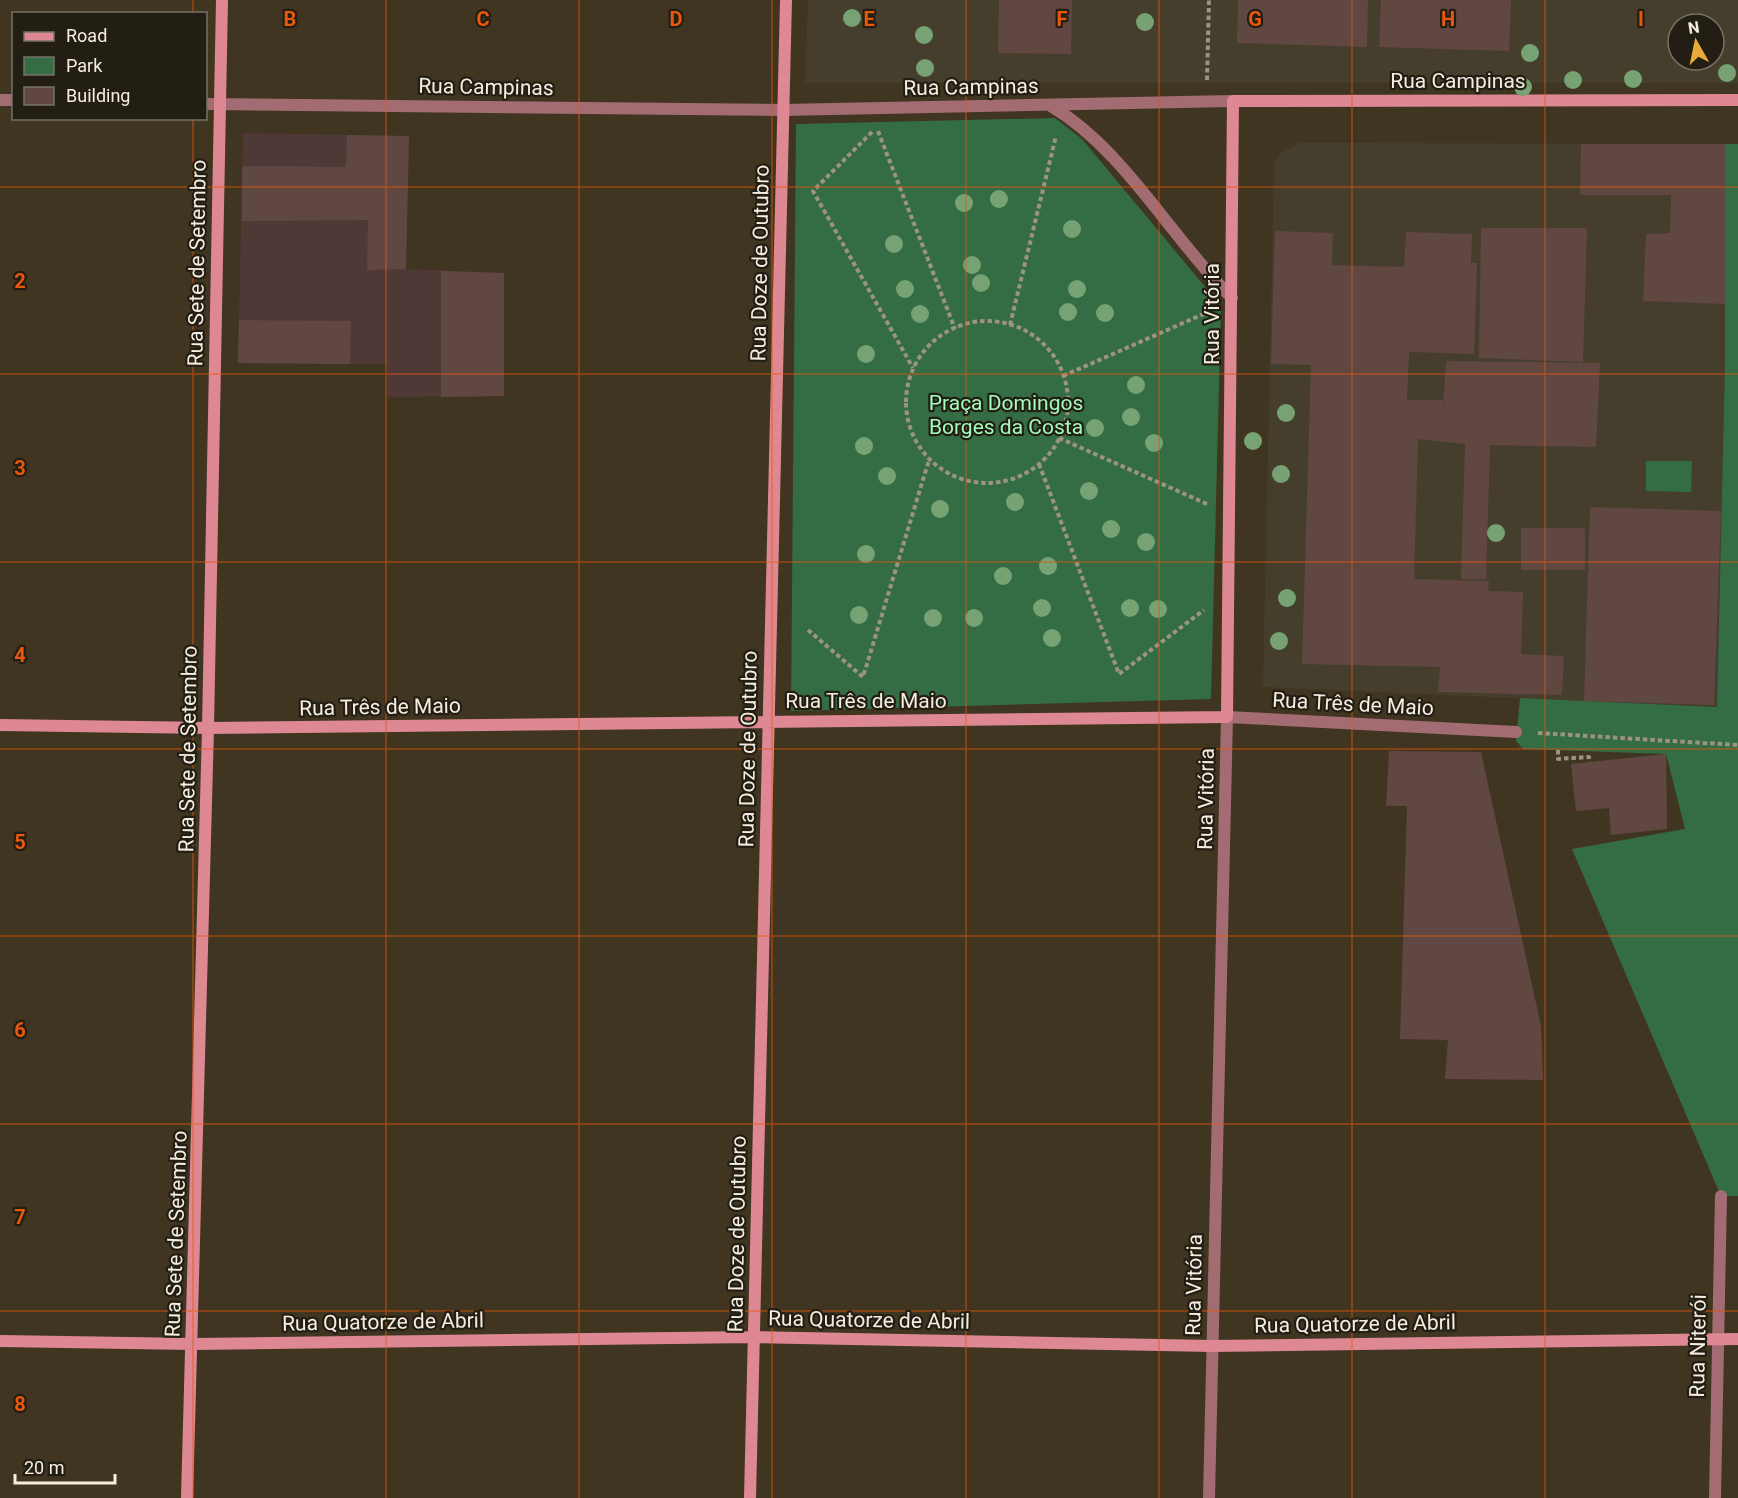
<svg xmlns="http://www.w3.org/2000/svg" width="1738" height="1498" font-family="Roboto,sans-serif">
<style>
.commercial{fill:#4e3937}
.education{fill:#463e2d;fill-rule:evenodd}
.green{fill:#346c44}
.building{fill:#614742}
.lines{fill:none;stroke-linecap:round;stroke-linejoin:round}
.path{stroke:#9c9382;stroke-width:4;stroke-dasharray:4.5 3;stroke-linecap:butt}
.street{stroke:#a36c73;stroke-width:12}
.secondary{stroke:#de8894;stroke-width:12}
.tree{fill:#76a274}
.grid{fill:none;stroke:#e8590c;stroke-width:1.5;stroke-opacity:0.55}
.labels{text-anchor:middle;stroke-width:4.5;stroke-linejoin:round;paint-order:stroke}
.street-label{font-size:21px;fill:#f4ede0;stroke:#231e14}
.park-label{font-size:21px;fill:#a2fbb8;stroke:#231e14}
.grid-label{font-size:20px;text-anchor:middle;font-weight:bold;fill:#e8590c;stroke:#231e14;stroke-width:4.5;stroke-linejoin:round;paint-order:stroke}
</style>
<rect width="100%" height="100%" fill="#403520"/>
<path class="commercial" d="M243,133l166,3 -3,133 98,4v123l-117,1v-33l-149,-1z"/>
<path class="education" d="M808,0h930v83h-933zM1678,24h36v36h-36z
M1299,143l426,1v218l-8,345 -454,-20 11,-516 1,-10 6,-8z"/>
<path class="green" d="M1055,118l27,21 139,167 -10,393 -420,12 5,-587z
M1725,144h13v1052h-17l-149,-347 113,-20 -19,-75 -143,-5 -7,-8 4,-43 197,9 8,-345z
M1646,461h46l-1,31 -45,-1z"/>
<path class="building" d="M999,0h73l-1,54 -73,-1z
M1238,0h130l-1,47 -130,-4z
M1381,0h130l-2,51 -130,-4z
M347,135l62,1 -3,133 -39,1 1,-50 -126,1v-55l104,1z
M1581,144h144v160l-82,-3 3,-67 24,-1 1,-38h-91z
M1481,228h106l-4,134 -104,-4z
M1275,231l58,2 -1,32 72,2 2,-35 66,2 -1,29h6l-3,91 -65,-2 -2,48h36l-1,22 4,-61 154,2 -4,84 -106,-2 -4,134h-25l4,-135 -47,-5 -4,140 75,2 -1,10 35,1 -2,62 43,2 -2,39 -124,-3 2,-25 -138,-3 9,-299 -40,-1z
M441,271l63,2v123l-63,1z
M239,320l112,1 -1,43 -112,-1z
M1590,507l131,4 -7,194 -130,-4z
M1521,528h64v42h-64z
M1389,751l92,1 60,274 2,54 -98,-1 3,-39 -48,-1 7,-233h-21z
M1666,754l1,75 -56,6 -2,-27 -33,3 -5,-47z"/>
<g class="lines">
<path class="path" d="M1207,80l2,-80
M878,131l77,198
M872,132l-59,59 100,177
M906 402a81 81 0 1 1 162 0a81 81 0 1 1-162 0Z
M1010,325l46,-189
M1063,376l145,-64
M1059,438l148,66
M1039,464l80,210 85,-64
M808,630l55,47 66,-217
M1538,733l200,12
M1558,750v9l31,-2 1,5"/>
<path class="street" d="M0,100h14
M206,104l577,6 450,-9
M1051,106c74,44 120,132 181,192
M1209,1498l18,-781 289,15
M1715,1498l6,-302"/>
<path class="secondary" d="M0,725l208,3 1019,-11 6,-616 505,-1
M0,1341l193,3 561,-7 458,9 526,-7
M187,1498l21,-770 14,-728
M750,1498l36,-1498"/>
</g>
<g class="tree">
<circle cx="852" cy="18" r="9"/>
<circle cx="1145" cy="22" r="9"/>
<circle cx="924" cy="35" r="9"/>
<circle cx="1530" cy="53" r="9"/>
<circle cx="925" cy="68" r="9"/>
<circle cx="1727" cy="73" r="9"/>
<circle cx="1633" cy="79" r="9"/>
<circle cx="1573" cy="80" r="9"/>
<circle cx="1523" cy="87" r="9"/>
<circle cx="999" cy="199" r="9"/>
<circle cx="964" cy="203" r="9"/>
<circle cx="1072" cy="229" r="9"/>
<circle cx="894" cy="244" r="9"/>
<circle cx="972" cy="265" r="9"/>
<circle cx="981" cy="283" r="9"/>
<circle cx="905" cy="289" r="9"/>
<circle cx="1077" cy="289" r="9"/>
<circle cx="1068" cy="312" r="9"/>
<circle cx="1105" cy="313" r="9"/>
<circle cx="920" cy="314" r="9"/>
<circle cx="866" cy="354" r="9"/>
<circle cx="1136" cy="385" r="9"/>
<circle cx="1286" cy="413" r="9"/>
<circle cx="1131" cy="417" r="9"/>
<circle cx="1095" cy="428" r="9"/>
<circle cx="1253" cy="441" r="9"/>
<circle cx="1154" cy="443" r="9"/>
<circle cx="864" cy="446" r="9"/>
<circle cx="1281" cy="474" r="9"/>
<circle cx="887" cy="476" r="9"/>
<circle cx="1089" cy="491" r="9"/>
<circle cx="1015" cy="502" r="9"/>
<circle cx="940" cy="509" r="9"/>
<circle cx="1111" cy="529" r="9"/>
<circle cx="1496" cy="533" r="9"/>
<circle cx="1146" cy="542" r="9"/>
<circle cx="866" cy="554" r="9"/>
<circle cx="1048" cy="566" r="9"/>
<circle cx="1003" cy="576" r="9"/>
<circle cx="1287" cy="598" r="9"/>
<circle cx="1042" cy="608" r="9"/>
<circle cx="1130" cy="608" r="9"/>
<circle cx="1158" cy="609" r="9"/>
<circle cx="859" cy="615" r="9"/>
<circle cx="933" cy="618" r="9"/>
<circle cx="974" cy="618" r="9"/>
<circle cx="1052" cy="638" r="9"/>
<circle cx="1279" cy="641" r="9"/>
</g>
<path class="grid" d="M193,0v14M386,0v1498M579,0v1498M772,0v1498M966,0v1498M1159,0v1498M1352,0v1498M1545,0v1498M193,118v1380M0,187h1738M0,374h1738M0,562h1738M0,749h1738M0,936h1738M0,1124h1738M0,1311h1738"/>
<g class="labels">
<g class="street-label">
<text x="1458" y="88">Rua Campinas</text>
<text transform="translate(486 87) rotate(1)" y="7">Rua Campinas</text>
<text transform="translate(971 87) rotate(-1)" y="7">Rua Campinas</text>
<text transform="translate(197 263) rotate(-89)" y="7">Rua Sete de Setembro</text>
<text transform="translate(760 263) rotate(-89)" y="7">Rua Doze de Outubro</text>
<text transform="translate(1212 314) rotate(-90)" y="7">Rua Vitória</text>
<text x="866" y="708">Rua Três de Maio</text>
<text transform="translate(1353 704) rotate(3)" y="7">Rua Três de Maio</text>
<text transform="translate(380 707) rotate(-1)" y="7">Rua Três de Maio</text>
<text transform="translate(188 749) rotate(-89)" y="7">Rua Sete de Setembro</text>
<text transform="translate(748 749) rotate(-89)" y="7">Rua Doze de Outubro</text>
<text transform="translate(1206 799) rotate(-89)" y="7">Rua Vitória</text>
<text transform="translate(176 1234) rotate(-88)" y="7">Rua Sete de Setembro</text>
<text transform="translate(737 1234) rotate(-89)" y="7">Rua Doze de Outubro</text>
<text transform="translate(1194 1285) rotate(-89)" y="7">Rua Vitória</text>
<text transform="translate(869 1320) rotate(1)" y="7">Rua Quatorze de Abril</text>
<text transform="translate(383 1322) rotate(-1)" y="7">Rua Quatorze de Abril</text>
<text transform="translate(1355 1324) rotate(-1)" y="7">Rua Quatorze de Abril</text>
<text transform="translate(1698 1346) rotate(-89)" y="7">Rua Niterói</text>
</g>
<g class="park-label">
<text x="1006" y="410">Praça Domingos<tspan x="1006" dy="24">Borges da Costa</tspan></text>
</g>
</g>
<g class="grid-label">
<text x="290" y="26">B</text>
<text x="483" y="26">C</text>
<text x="676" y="26">D</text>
<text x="869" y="26">E</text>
<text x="1062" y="26">F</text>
<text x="1255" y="26">G</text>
<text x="1448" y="26">H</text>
<text x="1641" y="26">I</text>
<text x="20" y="288">2</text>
<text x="20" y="475">3</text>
<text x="20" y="662">4</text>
<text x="20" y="849">5</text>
<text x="20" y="1037">6</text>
<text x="20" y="1224">7</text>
<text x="20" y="1411">8</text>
</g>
<rect x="12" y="12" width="195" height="108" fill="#231e14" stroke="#777166" stroke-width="1.5"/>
<rect x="24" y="32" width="30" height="9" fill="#de8894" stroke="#777166" stroke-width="1.5"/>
<text x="66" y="42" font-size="18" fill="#f4ede0">Road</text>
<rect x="24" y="57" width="30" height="18" fill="#346c44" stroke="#777166" stroke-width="1.5"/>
<text x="66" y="72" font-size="18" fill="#f4ede0">Park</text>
<rect x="24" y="87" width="30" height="18" fill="#614742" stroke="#777166" stroke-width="1.5"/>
<text x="66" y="102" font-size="18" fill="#f4ede0">Building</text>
<g transform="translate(1696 42) rotate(351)"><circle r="28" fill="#231e14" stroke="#777166" stroke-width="1.5"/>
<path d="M0-4.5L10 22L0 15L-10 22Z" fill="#e8ab37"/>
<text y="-9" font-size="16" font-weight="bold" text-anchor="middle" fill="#f4ede0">N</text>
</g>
<path d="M15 1474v9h100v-9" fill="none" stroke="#f4ede0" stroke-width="3"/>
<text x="24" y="1474" font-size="18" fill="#f4ede0" stroke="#231e14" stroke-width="4.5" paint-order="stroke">20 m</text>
</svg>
